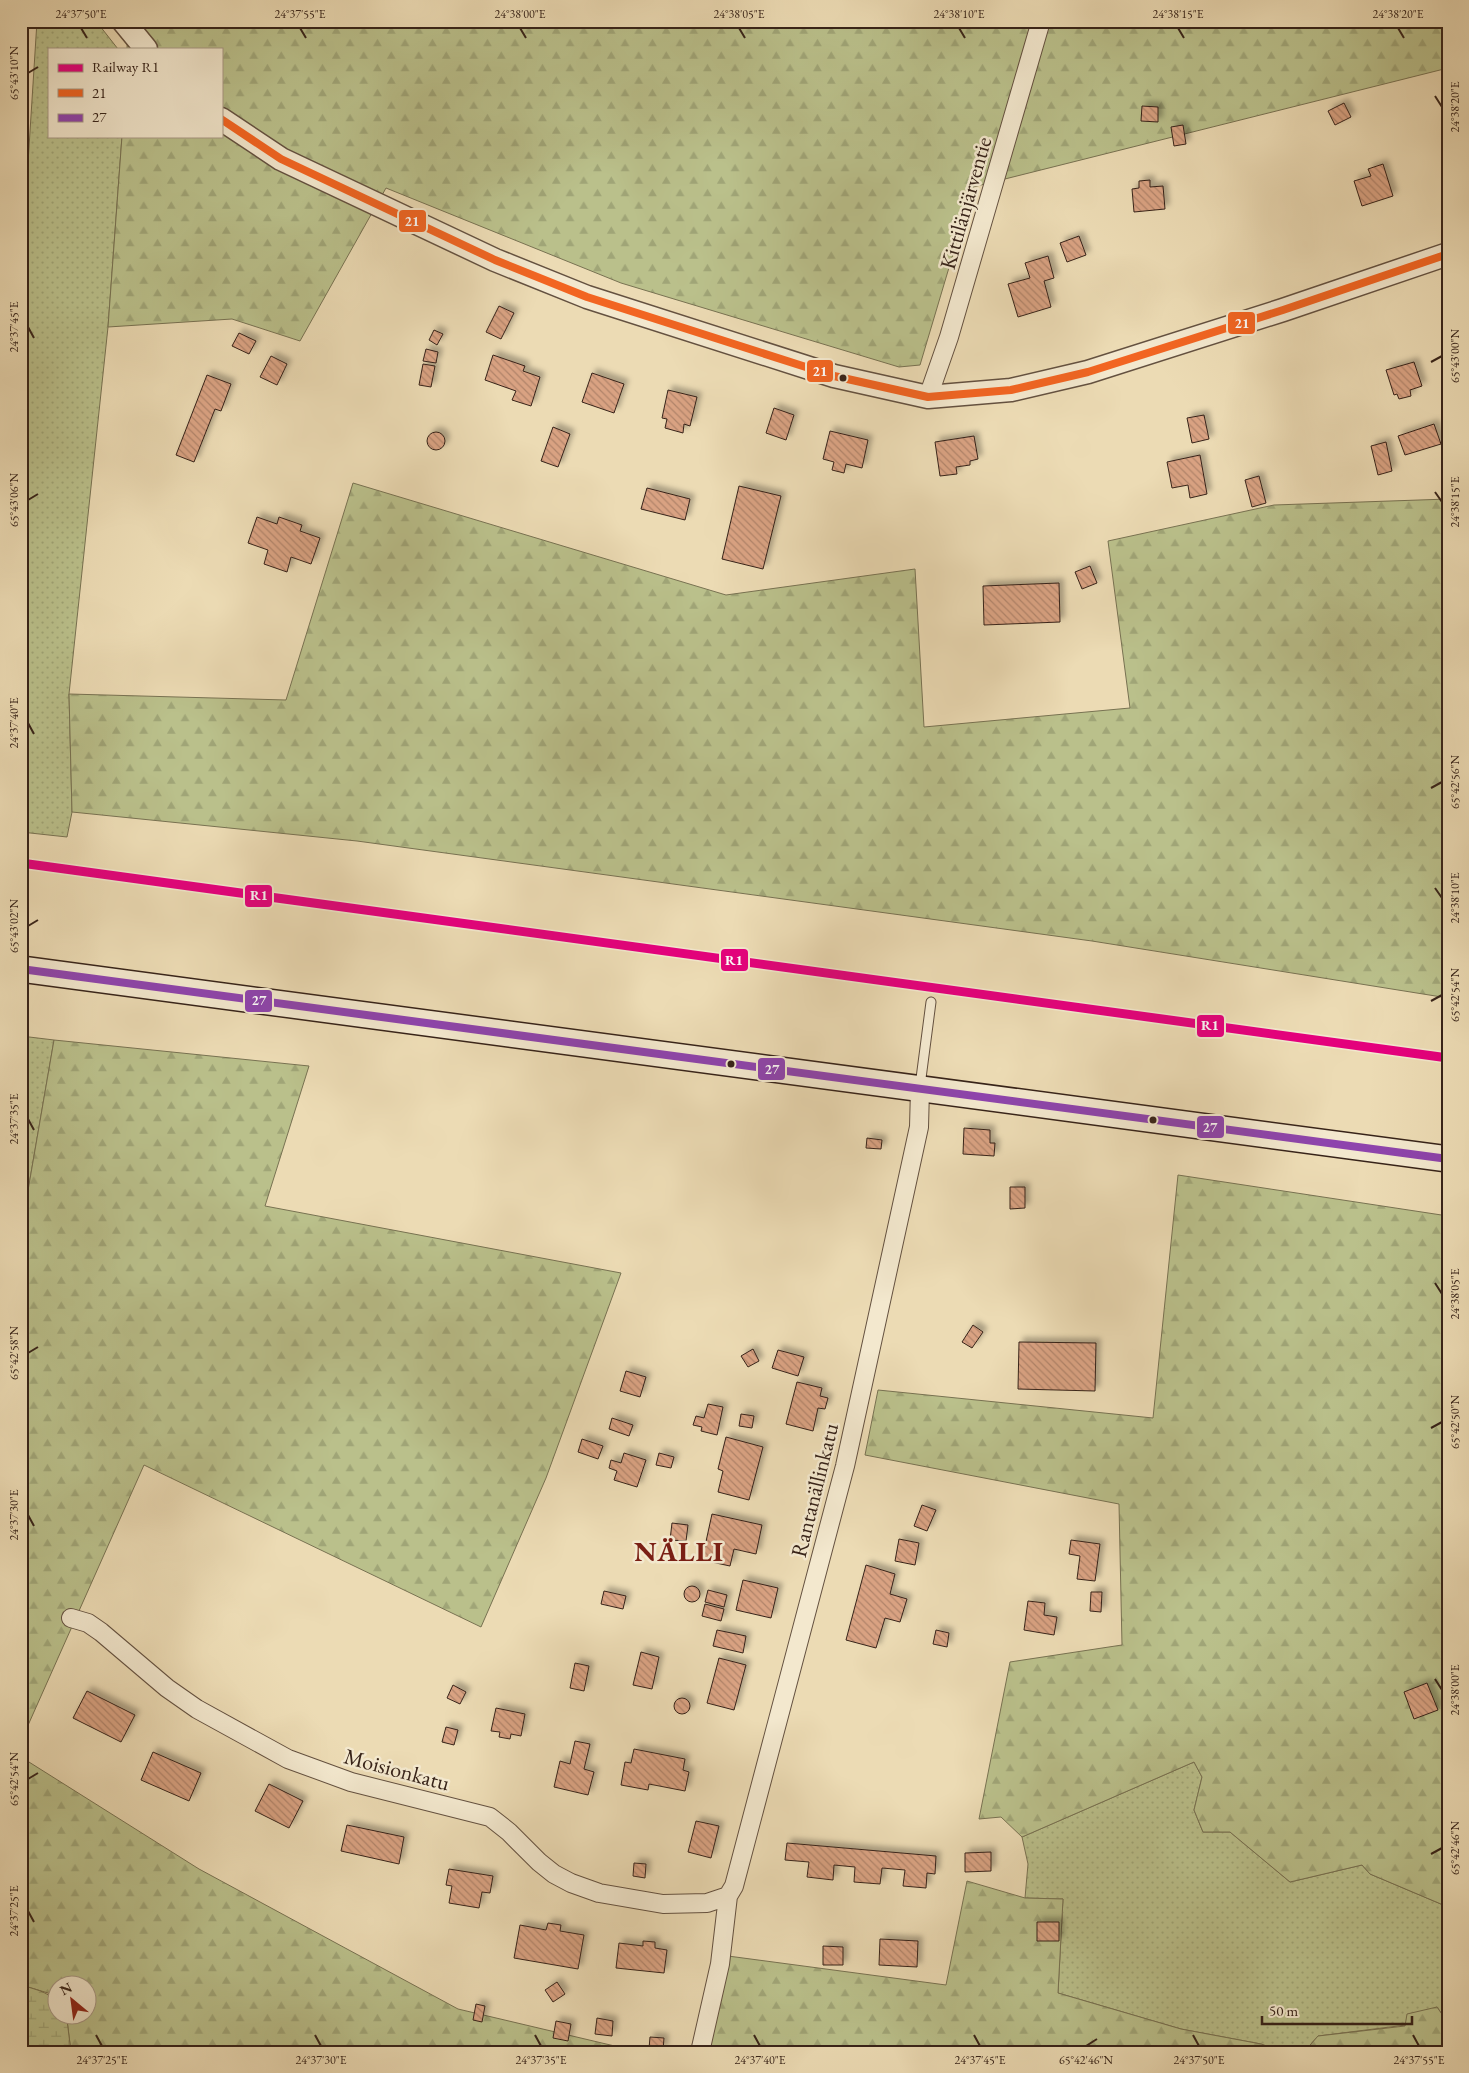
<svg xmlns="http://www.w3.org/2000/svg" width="1469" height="2073" font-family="'EB Garamond',serif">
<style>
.green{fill:url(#green-dots);stroke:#787252}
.forest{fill:url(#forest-firs);stroke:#787252}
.wetland{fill:url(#wetland-marsh);stroke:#787252}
.building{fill:url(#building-back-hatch);stroke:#372319;filter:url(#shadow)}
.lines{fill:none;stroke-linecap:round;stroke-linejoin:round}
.service-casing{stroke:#645140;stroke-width:11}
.minor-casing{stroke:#645140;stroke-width:20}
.tertiary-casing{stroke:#645140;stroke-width:25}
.secondary-casing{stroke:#372319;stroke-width:28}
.service{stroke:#f3e8ce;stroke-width:9}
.minor{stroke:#f3e8ce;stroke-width:18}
.tertiary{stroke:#f3e8ce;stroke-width:22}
.secondary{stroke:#f3e8ce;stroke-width:25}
.bus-1-casing{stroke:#f3e8ce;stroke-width:11}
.bus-2-casing{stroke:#f3e8ce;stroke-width:11}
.bus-1{stroke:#f26522;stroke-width:8}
.bus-2{stroke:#8e44ad;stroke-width:8}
.rail-1-casing{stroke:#f3e8ce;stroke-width:12}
.rail-1{stroke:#e5007d;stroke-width:9}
.ticks{fill:none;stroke:#372319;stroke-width:2}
.bus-dot{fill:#372319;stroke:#f3e8ce;stroke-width:2}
.labels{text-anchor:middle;stroke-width:5;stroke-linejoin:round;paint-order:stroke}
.street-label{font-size:22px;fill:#372319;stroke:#f3e8ce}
.district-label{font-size:28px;font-weight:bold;letter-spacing:1px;fill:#7a1f14;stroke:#f3e8ce}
.line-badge{stroke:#f3e8ce;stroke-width:2}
.badge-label{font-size:14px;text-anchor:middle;font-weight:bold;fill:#fff}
.neatline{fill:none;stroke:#372319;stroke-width:2}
.ticks-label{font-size:12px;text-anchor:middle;fill:#372319}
</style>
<defs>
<pattern id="green-dots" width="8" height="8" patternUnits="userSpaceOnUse" patternTransform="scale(1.25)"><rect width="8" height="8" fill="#bac08b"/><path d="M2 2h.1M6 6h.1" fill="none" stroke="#a0a577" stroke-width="1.8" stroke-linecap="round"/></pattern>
<pattern id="forest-firs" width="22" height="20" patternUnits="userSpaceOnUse" patternTransform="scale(1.25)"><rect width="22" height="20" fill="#bac08b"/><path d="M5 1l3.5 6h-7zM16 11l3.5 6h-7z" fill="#a0a577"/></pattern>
<pattern id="wetland-marsh" width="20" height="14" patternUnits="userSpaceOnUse" patternTransform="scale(1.25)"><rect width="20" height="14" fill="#bac08b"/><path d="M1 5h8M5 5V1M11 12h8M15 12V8" fill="none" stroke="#a0a577"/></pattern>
<pattern id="building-back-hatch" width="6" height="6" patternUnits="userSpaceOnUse" patternTransform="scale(1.25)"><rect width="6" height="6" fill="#d9a282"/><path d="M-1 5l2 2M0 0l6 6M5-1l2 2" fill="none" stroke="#b1846a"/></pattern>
<filter id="shadow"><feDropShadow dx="4.5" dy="-4.5" stdDeviation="2.5" flood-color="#0004"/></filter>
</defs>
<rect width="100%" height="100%" fill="#ecdbb4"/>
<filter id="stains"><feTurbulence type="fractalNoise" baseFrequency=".004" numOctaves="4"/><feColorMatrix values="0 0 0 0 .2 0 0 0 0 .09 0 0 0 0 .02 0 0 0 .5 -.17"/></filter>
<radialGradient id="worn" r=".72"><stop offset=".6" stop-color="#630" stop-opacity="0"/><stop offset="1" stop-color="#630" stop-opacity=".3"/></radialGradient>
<path class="green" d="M37,21h59l22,28h-69v87h73l-14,191 -39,367 3,118 -5,25 -46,-5v-558z
M21,1036l33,4 -33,191z
M1194,1762l8,15 -8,33 9,22h27l60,50 72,-17 8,9 78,33v116l-11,-16 -31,18 -88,11 -14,16h-22l-21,-8 -80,-15 -123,-36 5,-94 -38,-1 3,-34 -6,-27z"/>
<path class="forest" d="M128,21h1320v47l-475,119 -53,178 -21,2 -278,-84 -235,-95 -86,153 -68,-22 -124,8 14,-191h99v-87h-94z
M353,483l373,112 189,-26 9,158 206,-19 -22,-167 166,-36 174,-6v499l-356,-57 -735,-100 -285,-29 -3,-118 217,6z
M54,1040l255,26 -44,140 356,67 -75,205 -65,149 -337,-162 -123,276v-510z
M1178,1175l270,41v691l-78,-33 -8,-9 -72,17 -60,-50h-27l-9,-22 8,-33 -8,-15 -172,75 -21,-20 -22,2 31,-157 112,-17 -3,-141 -254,-49 13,-65 275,28z
M21,1757l178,112 259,140 182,43h-569l-4,-32 -3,-4h24v-30h-30l-1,21 -9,-14 -20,-6 -7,2z
M967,1881l58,17 38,1 -5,94 123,36 80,15 21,8h-579l25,-96 218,29z
M1437,2007l11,16v29h-144l14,-16 87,-10 2,-12z"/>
<path class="wetland" d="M28,1987c16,5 30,8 30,29h6l3,4 4,32h-50v-63z"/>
<path class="building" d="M1344,103l7,14 -16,8 -7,-14z
M1142,106l16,1v15l-17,-1z
M1183,125l3,19 -12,2 -3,-19z
M1383,164l10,32 -31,10 -8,-25 17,-5 -3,-7z
M1150,180v7l13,-1 2,23 -31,3 -2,-23 7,-1v-7z
M1079,236l7,19 -19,7 -7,-19z
M1048,256l6,22 -10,3 7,26 -33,10 -10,-33 22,-6 -5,-15z
M499,306l15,7 -13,26 -15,-7z
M434,330l9,4 -6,11 -8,-5z
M239,333l17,8 -7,13 -17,-8z
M426,349l12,3 -2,11 -13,-2z
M493,355l32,11 -2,5 17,6 -9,29 -19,-6 4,-9 -31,-11z
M271,356l16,8 -10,21 -17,-8z
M1414,362l8,24 -12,4 1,6 -12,3 -2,-5 -3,1 -8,-25z
M423,364l12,2 -4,21 -12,-2z
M592,373l32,11 -10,29 -32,-11z
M207,375l24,9 -10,27 -6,-2 -21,53 -18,-7z
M668,390l29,7 -7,29 -6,-2 -1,9 -18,-5 2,-9 -5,-1z
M774,408l20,7 -8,25 -20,-7z
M1204,415l5,24 -17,4 -5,-25z
M1434,424l7,20 -36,11 -7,-19z
M553,427l17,7 -12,33 -17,-6z
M830,431l38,9 -6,28 -16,-4 -2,9 -12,-3 2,-8 -11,-3z
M427 441a9 9 0 1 1 18 0a9 9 0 1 1-18 0Z
M974,436l4,23 -8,2v4l-14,2 1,7 -17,2 -5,-34z
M1386,442l6,29 -14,4 -7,-29z
M1200,455l7,39 -17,4 -2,-13 -16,3 -5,-26z
M1259,476l7,27 -14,4 -7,-27z
M739,486l42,10 -18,73 -41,-10z
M647,488l43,11 -5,21 -44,-11z
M257,517l20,7 2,-7 23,8 -2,6 20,7 -9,26 -20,-7 -4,15 -23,-8 4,-14 -20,-7z
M1090,566l7,17 -15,6 -7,-17z
M1059,583l1,39 -76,3 -1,-39z
M964,1128l26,2v13h5l-1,13 -31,-2z
M867,1138l15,2 -1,9 -15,-1z
M1010,1187h15v21l-15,1z
M973,1325l10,7 -11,16 -10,-6z
M1019,1342l77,1 -1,48 -77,-2z
M753,1349l6,12 -11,6 -7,-11z
M778,1350l26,7 -6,19 -26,-8z
M626,1371l20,6 -6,20 -20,-6z
M797,1382l25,6 -2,8 8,2 -3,11 -7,-1 -5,23 -27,-7z
M708,1404l15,3 -6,28 -16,-4 1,-4 -9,-2 3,-9 8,2z
M741,1414l13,2 -2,12 -13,-2z
M612,1418l21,7 -4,11 -20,-7z
M726,1437l37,10 -14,53 -31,-8 5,-21 -5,-2z
M582,1439l21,7 -5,13 -20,-7z
M624,1453l22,7 -9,27 -23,-7 3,-9 -8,-3 2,-8 10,3z
M659,1453l15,4 -3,11 -15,-3z
M922,1505l14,5 -9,21 -13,-5z
M712,1514l50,11 -6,29 -22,-5 -4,17 -28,-6z
M672,1523l16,2 -2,16 -16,-1z
M899,1539l20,4 -4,22 -20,-4z
M1071,1540l29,4 -5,37 -18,-2 3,-23 -11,-2z
M866,1565l29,9 -5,20 17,5 -7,23 -15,-4 -9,30 -30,-8z
M743,1580l35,8 -7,30 -35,-8z
M684 1594a8 8 0 1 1 16 0a8 8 0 1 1-16 0Z
M708,1590l19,5 -3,12 -19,-5z
M604,1591l22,5 -3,13 -22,-5z
M1091,1592h11l-1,20 -11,-1z
M1028,1601l17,2 -1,12 13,2 -3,18 -30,-5z
M705,1604l19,5 -3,12 -19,-5z
M717,1630l29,6 -3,17 -30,-7z
M936,1630l13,3 -2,14 -14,-3z
M641,1652l18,5 -7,32 -19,-4z
M719,1658l27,7 -12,45 -27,-7z
M575,1663l14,3 -5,25 -14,-3z
M1427,1683l11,27 -24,9 -10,-27z
M453,1685l13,7 -6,12 -13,-6z
M87,1691l48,24 -14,27 -48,-24z
M674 1706a8 8 0 1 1 16 0a8 8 0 1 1-16 0Z
M496,1708l29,6 -4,22 -10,-2 -1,5 -11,-2 1,-5 -9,-1z
M446,1727l12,3 -4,15 -12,-3z
M575,1741l15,3 -6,25 10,3 -6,23 -34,-8 6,-26 10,3z
M634,1749l51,10 -2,11 6,2 -4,19 -36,-7 -1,6 -27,-5 4,-23 6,1z
M153,1752l48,21 -12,28 -48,-21z
M269,1784l34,17 -14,27 -34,-17z
M696,1821l23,5 -8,32 -23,-6z
M347,1825l57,12 -5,27 -58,-13z
M787,1843l149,13 -1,18 -8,-1 -1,15 -23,-2 2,-16 -23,-2 -2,16 -26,-2 1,-15 -21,-2 -1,15 -26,-3 2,-15 -24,-2z
M991,1852v19l-26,1v-19z
M634,1863l12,1 -1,14 -12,-2z
M449,1869l44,7 -3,17 -8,-1 -3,16 -30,-5 3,-17 -6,-1z
M1037,1922h22v19h-22z
M548,1923l13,2 -1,6 24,4 -6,34 -64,-11 6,-33 26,5z
M880,1939l38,2 -1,26 -38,-2z
M643,1941l12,1v6l12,2 -3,23 -48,-5 3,-25 24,3z
M823,1946l20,1v18h-20z
M557,1982l8,12 -12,8 -8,-12z
M476,2004l9,2 -3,16 -9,-2z
M597,2018l16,3 -1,15 -17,-2z
M556,2021l15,3 -3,17 -15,-3z
M650,2037l14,1 -1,12 -14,-1z"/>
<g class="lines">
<g class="service-casing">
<path id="service" d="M920,1086l11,-84"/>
</g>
<g class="minor-casing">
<path id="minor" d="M928,397l21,-60 92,-316
M71,1618l17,5 13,9 66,56 30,21 91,50 63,23 139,35 19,15 30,30 15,12 17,9 28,10 64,11 44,-1 21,-7
M700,2052l20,-88 8,-68 6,-10 111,-420 74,-339 1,-38"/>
</g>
<g class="tertiary-casing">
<path id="tertiary" d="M123,21l23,28
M221,119l60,40 214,101 92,37 247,79 94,21 83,-7 77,-18 195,-62 165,-56"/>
</g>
<g class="secondary-casing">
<path id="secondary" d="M21,969l1427,190"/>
</g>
<use href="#service" class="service"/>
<use href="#minor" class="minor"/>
<use href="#tertiary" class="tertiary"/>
<use href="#secondary" class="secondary"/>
<g class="bus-1-casing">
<path id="bus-1" d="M221,119l60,40 214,101 92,37 247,79 94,21 83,-7 77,-18 195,-62 165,-56"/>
</g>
<g class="bus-2-casing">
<path id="bus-2" d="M21,969l1427,190"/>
</g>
<use href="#bus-1" class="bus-1"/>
<use href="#bus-2" class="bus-2"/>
<g class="rail-1-casing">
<path id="rail-1" d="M21,863l1427,195"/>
</g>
<use href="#rail-1" class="rail-1"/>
</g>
<path class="ticks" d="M81,28l6,10M300,28l6,10M520,28l6,10M739,28l6,10M959,28l6,10M1178,28l6,10M1398,28l6,10M28,73l10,-6M1435,96l7,11M28,327l6,11M1431,362l11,-6M1435,492l7,10M28,500l10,-6M28,723l6,11M1431,788l11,-6M1435,888l7,10M28,926l10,-6M1431,1001l11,-6M28,1119l6,11M1435,1283l7,11M28,1353l10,-6M1431,1428l11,-6M28,1515l6,11M1435,1679l7,11M28,1779l10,-6M1431,1854l11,-6M28,1911l6,11M96,2035l6,11M315,2035l6,11M535,2035l6,11M754,2035l6,11M974,2035l6,11M1193,2035l6,11M1413,2035l6,11M1086,2046l11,-7"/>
<g class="bus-dot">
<circle cx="843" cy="378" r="4.5"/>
<circle cx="731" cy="1064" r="4.5"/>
<circle cx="1153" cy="1120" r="4.5"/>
</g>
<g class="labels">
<g class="street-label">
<text transform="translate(965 203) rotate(-74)" y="8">Kittilänjärventie</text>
<text transform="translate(814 1490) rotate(-76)" y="8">Rantanällinkatu</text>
<text transform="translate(397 1769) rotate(15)" y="8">Moisionkatu</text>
</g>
<g class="district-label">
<text x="679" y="1561">NÄLLI</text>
</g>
</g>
<g class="line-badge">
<rect x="398" y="209" width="29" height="24" rx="5" fill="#f26522"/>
<rect x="1227" y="311" width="29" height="24" rx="5" fill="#f26522"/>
<rect x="806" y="359" width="28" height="24" rx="5" fill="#f26522"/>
<rect x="244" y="884" width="29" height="24" rx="5" fill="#e5007d"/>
<rect x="720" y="948" width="29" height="24" rx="5" fill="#e5007d"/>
<rect x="244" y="989" width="29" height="24" rx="5" fill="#8e44ad"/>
<rect x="1196" y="1014" width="29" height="24" rx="5" fill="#e5007d"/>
<rect x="757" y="1057" width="29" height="24" rx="5" fill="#8e44ad"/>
<rect x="1196" y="1115" width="29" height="24" rx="5" fill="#8e44ad"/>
</g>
<g class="badge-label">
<text x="412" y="226">21</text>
<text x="1242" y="328">21</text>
<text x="820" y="376">21</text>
<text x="259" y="900">R1</text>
<text x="734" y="965">R1</text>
<text x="259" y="1005">27</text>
<text x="1210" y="1030">R1</text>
<text x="772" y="1074">27</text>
<text x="1210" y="1132">27</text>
</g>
<rect width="1469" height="2073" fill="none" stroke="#ecdbb4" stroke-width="55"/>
<rect x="48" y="48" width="175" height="90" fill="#f3e8ce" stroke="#a89986"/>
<rect x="58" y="64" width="25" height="8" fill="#e5007d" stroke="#a89986"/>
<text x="92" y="72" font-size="15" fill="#372319">Railway R1</text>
<rect x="58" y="89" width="25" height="8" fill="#f26522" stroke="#a89986"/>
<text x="92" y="98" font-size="15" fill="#372319">21</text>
<rect x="58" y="114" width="25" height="8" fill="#8e44ad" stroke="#a89986"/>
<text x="92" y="122" font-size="15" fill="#372319">27</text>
<g transform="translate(72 2000) rotate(331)"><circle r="24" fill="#f3e8ce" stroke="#a89986"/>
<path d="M0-4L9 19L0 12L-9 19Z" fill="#8f2418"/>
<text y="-8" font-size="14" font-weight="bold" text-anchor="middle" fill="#372319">N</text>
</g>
<path d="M1262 2016v8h150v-8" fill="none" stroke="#372319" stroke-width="2.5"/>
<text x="1269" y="2016" font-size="15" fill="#372319" stroke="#f3e8ce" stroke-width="4" paint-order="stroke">50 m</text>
<rect x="28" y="28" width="1414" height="2018" class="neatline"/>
<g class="ticks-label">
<text x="81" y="18">24°37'50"E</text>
<text x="300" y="18">24°37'55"E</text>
<text x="520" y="18">24°38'00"E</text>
<text x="739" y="18">24°38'05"E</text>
<text x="959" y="18">24°38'10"E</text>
<text x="1178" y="18">24°38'15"E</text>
<text x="1398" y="18">24°38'20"E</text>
<text transform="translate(14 73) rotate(-90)" y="4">65°43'10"N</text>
<text transform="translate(1455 107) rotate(-90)" y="4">24°38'20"E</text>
<text transform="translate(14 327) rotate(-90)" y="4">24°37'45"E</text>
<text transform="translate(1455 356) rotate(-90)" y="4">65°43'00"N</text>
<text transform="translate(14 500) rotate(-90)" y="4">65°43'06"N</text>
<text transform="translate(1455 502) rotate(-90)" y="4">24°38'15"E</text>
<text transform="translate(14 723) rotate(-90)" y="4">24°37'40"E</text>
<text transform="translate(1455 782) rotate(-90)" y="4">65°42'56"N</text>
<text transform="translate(1455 898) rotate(-90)" y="4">24°38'10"E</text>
<text transform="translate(14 926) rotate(-90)" y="4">65°43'02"N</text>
<text transform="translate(1455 995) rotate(-90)" y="4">65°42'54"N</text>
<text transform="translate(14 1119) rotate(-90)" y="4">24°37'35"E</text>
<text transform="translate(1455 1294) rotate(-90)" y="4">24°38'05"E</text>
<text transform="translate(14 1353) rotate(-90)" y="4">65°42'58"N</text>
<text transform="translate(1455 1422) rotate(-90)" y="4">65°42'50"N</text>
<text transform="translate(14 1515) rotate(-90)" y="4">24°37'30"E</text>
<text transform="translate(1455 1690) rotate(-90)" y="4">24°38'00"E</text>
<text transform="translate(14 1779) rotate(-90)" y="4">65°42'54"N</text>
<text transform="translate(1455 1848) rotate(-90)" y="4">65°42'46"N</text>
<text transform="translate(14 1911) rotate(-90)" y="4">24°37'25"E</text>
<text x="102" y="2064">24°37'25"E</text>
<text x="321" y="2064">24°37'30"E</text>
<text x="541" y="2064">24°37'35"E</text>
<text x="760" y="2064">24°37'40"E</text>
<text x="980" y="2064">24°37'45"E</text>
<text x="1086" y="2064">65°42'46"N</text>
<text x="1199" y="2064">24°37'50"E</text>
<text x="1419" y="2064">24°37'55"E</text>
</g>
<rect width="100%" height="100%" filter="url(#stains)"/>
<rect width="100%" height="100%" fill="url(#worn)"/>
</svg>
